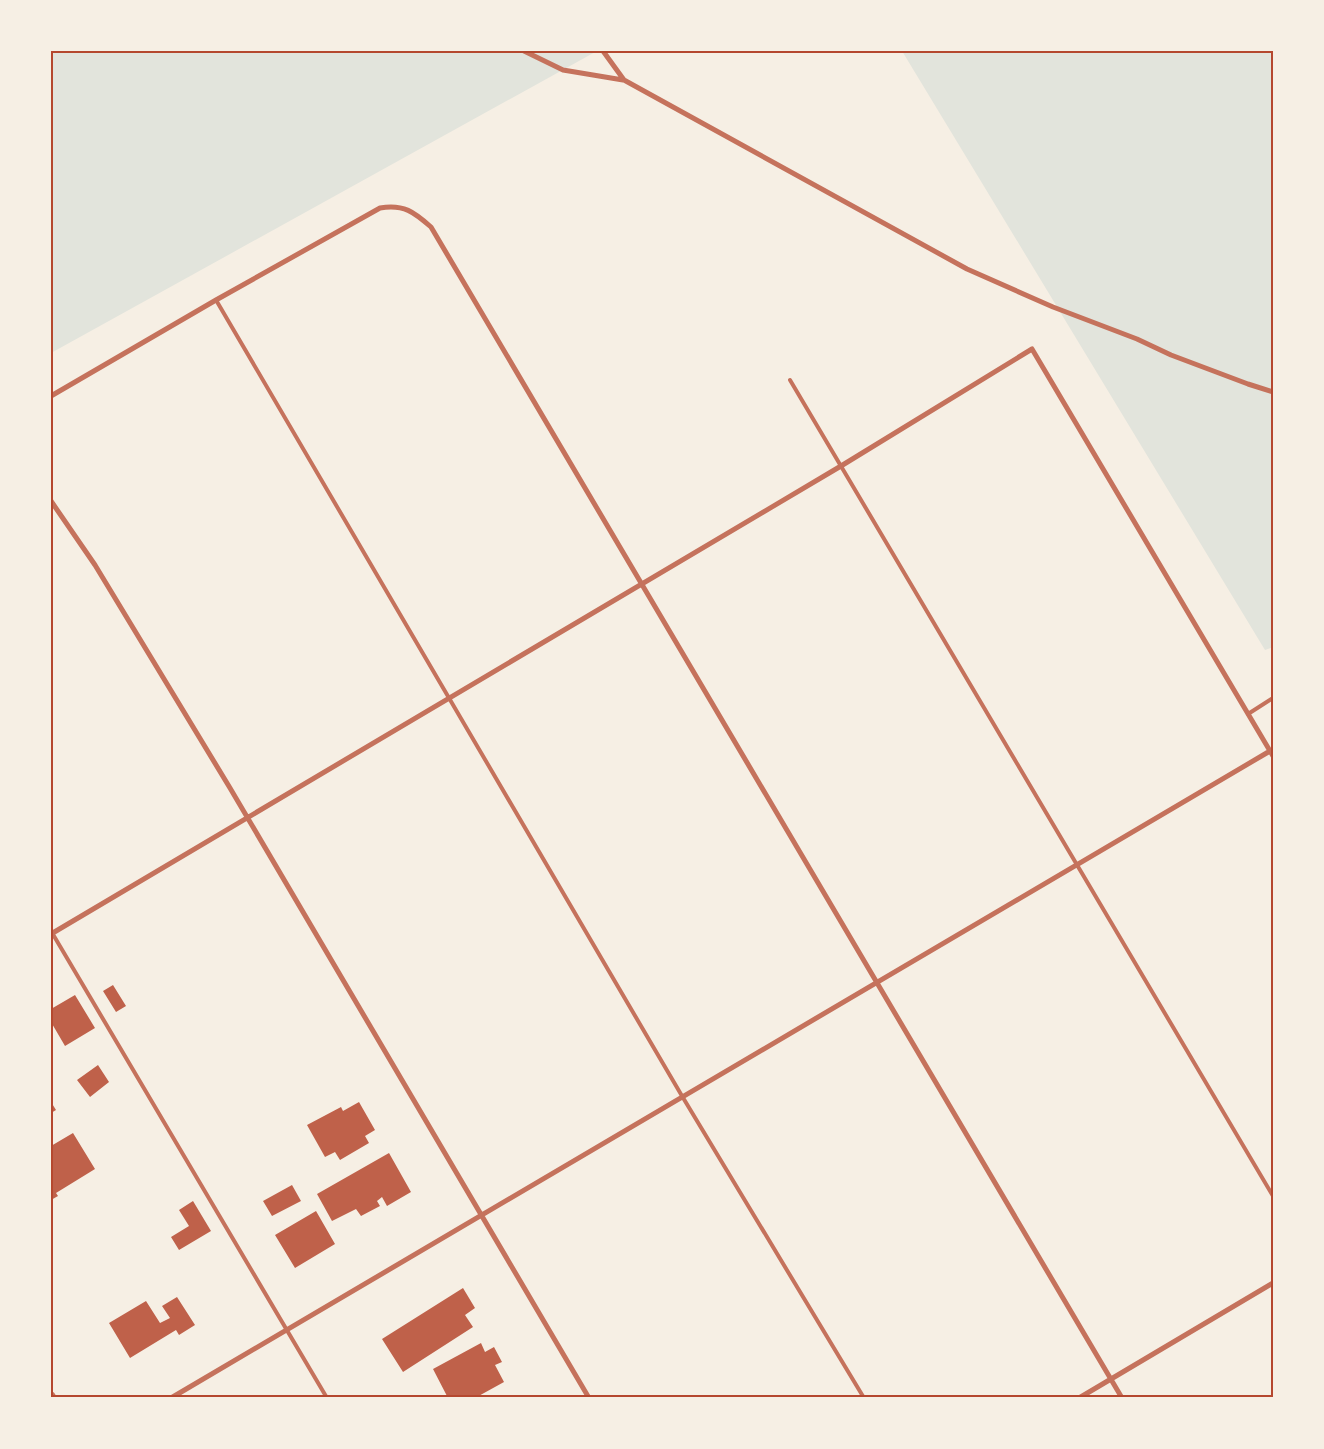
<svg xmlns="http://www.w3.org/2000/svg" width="1324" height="1449" font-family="'Varela Round',sans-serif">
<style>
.green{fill:#e2e4dc}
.building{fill:#bf614a}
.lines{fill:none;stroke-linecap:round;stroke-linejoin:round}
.service{stroke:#c5725c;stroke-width:4}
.minor{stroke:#c5725c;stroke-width:5}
.tertiary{stroke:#c5725c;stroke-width:9}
.neatline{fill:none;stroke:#b5482f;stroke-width:2}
</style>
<rect width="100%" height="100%" fill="#f6efe4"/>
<path class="green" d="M51,51h546l-546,302z
M902,51h371v596l-8,3z"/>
<path class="building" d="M113,985l13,21 -10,6 -13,-21z
M75,995l20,33 -30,18 -14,-24v-13z
M98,1065l11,17 -19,15 -13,-17z
M51,1102l5,8 -5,3z
M359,1102l16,28 -10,6 4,7 -29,17 -5,-8 -10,5 -18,-32 34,-18 2,4z
M73,1133l22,36 -39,24 2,3 -7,4v-54z
M389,1153l22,39 -24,14 -5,-9 -5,4 3,5 -19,10 -5,-7 -24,12 -15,-27z
M292,1185l9,16 -29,15 -9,-15z
M193,1201l18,30 -32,19 -8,-13 18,-11 -10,-16z
M316,1211l19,33 -40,24 -20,-33z
M463,1288l12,20 -10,7 8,12 -70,45 -21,-33z
M177,1297l18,28 -16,10 -3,-5 -46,28 -21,-35 37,-22 14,22 10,-5 -8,-12z
M481,1343l4,9 9,-5 8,15 -7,3 9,17 -29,16h-27l-15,-29z"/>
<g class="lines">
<path class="service" d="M216,300l466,796 182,302
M790,380l483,816
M1248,714l25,-16
M51,931l276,467"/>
<path class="minor" d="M524,51l39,19 60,10
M603,51l21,29 343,189 86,38 84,32 34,16 77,29 25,8
M51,396l165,-96 164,-92c24,-4 34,4 51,19l691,1171
M51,501l44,64 135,223 359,610
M51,934l790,-468 191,-117 241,407
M171,1398l1099,-647
M1079,1398l194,-115"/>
<path class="tertiary" d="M51,1396l1,2"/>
</g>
<rect width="1324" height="1449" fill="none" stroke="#f6efe4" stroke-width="105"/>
<rect x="52" y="52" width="1220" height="1344" class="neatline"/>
</svg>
